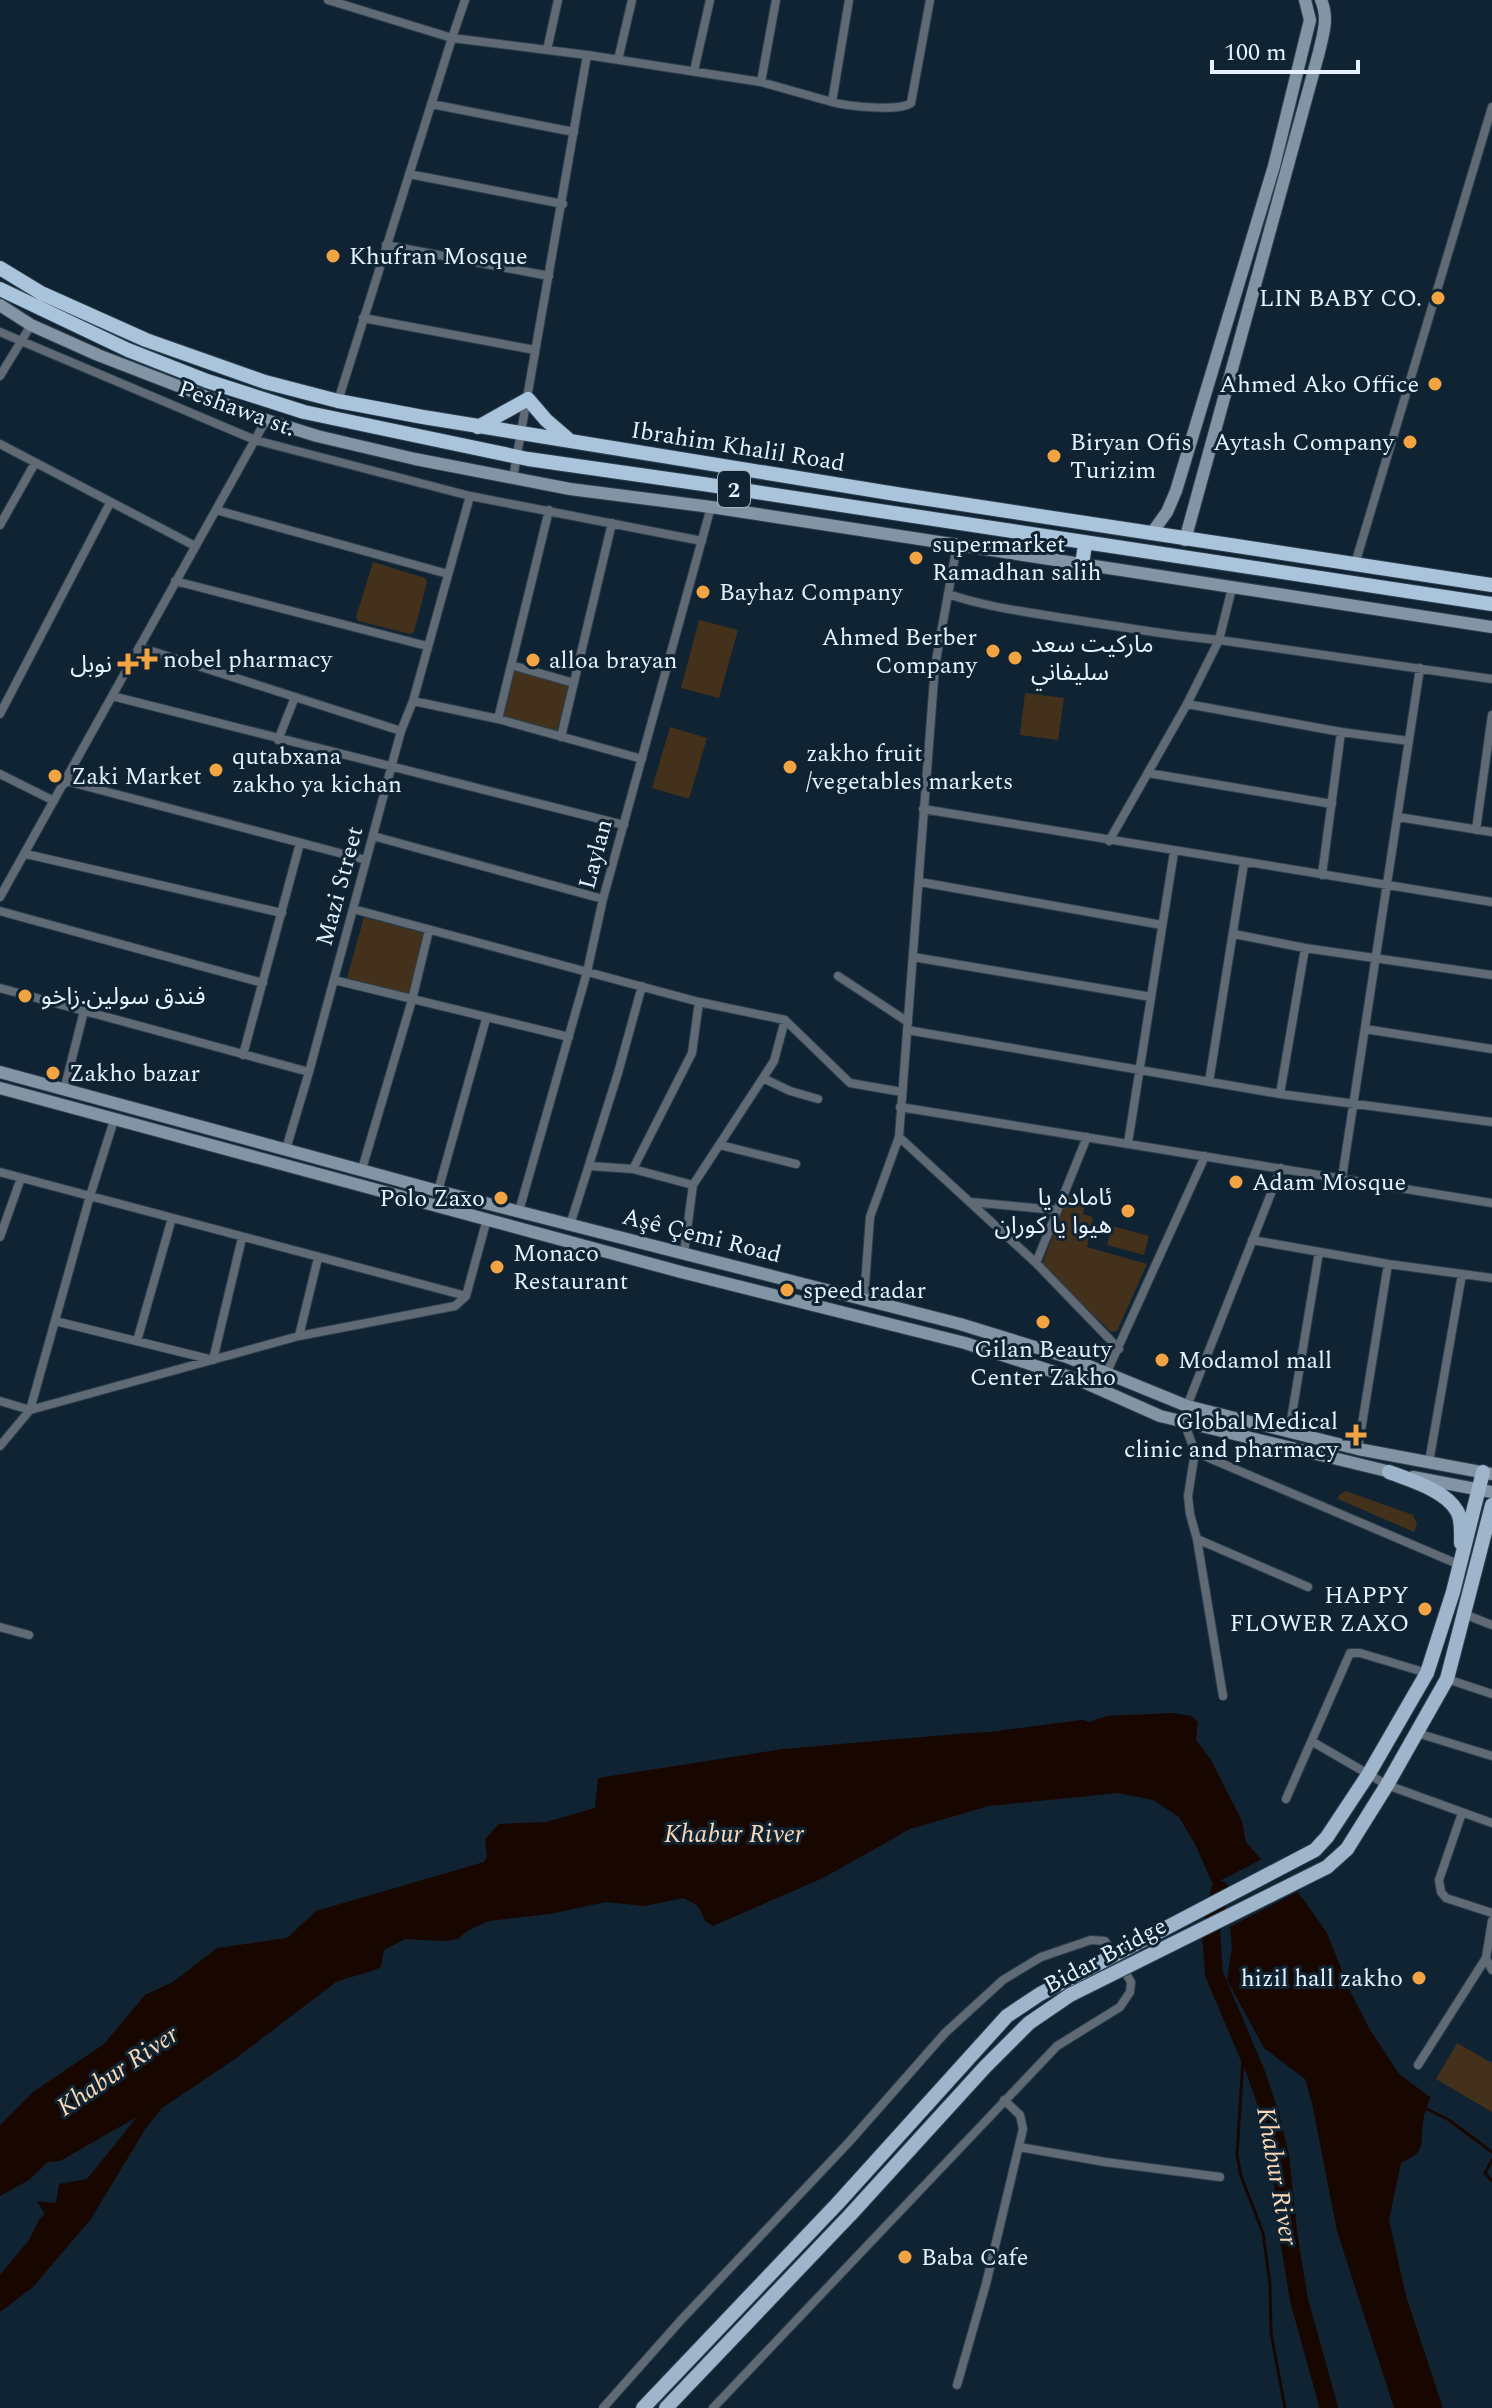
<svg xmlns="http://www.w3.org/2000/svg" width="1492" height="2408" font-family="Spectral,'Noto Sans Arabic',serif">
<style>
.green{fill:#44311c}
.water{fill:#180700}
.pier{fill:#0f2333}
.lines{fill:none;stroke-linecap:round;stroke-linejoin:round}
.stream{stroke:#180700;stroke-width:3}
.river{stroke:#180700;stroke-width:18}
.minor-casing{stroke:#2d404f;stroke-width:10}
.secondary-casing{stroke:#2d404f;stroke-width:14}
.primary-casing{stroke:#2d404f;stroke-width:16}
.trunk-casing{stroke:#2d404f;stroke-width:16}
.minor{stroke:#5f6a75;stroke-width:8}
.secondary{stroke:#8395a5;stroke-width:12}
.primary{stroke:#9eb5cb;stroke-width:14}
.trunk{stroke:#aac4dc;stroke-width:14}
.primary-bridge-casing{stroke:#2d404f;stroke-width:16;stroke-linecap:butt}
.primary-bridge{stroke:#9eb5cb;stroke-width:14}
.poi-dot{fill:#f3a442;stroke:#0f2333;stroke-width:3}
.labels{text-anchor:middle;stroke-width:6;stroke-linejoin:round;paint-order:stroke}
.shield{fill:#0f2333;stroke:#a5b4c0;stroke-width:2}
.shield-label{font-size:22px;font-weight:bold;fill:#e5f2fd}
.poi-label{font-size:24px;fill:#e5f2fd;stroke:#0f2333;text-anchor:start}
.street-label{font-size:24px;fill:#e5f2fd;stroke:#0f2333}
.water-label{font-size:26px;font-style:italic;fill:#fbd8b3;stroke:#0f2333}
</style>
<rect width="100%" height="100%" fill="#0f2333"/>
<path class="green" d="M373,562l52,16 2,4 -13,50 -4,2 -52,-13 -2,-4z
M699,620l39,10 -19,68 -38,-10z
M515,670l55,15 -13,46 -53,-15z
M1025,693l39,5 -6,42 -38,-5z
M670,727l37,11 -18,61 -37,-11z
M364,917l62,17 -17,61 -62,-17z
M1068,1196l17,6 -2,12 10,3 -6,30 60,17 -30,67 -6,1 -69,-68z
M1112,1226l37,10 -5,19 -37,-10z
M1346,1491l67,24 4,9 -3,8 -76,-33 1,-4z
M1457,2043l35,20v49l-56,-33z"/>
<path class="water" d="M1173,1713l18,3 7,6 -2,18 15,20 31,61 4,21 14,16 23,17 21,25 23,33 24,60 18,35 30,46 31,23c-2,8 -6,17 -7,25 -3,24 4,29 -22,41l-12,57 17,76 37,112h-49l-57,-177 -25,-128 -7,-24 -41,-31 -37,-68 5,-33 -2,-23 -34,-78 -17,-29 -26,-17 -35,-7 -129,13 -79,23 -87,49 -110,48 -8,-5 -7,-15 -14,-8 -40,8 -38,-4 -56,12 -61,7 -22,10 -9,8 -15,2 -38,-2 -21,11 -3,17c-14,7 -30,9 -45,15l-101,77 -73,49 -16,20 -55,91 -58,68 -33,25v-37l29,-35 11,-22 5,-4 -8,-13 19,2 3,-19 28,-5 50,-62 -77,44 -12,1 -19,18 -29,16v-71l33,-33 71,-48 41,-49 28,-13 44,-34 70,-10 29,-27 168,-49 3,-6 -2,-17 14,-15 47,-2 49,-14 3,-30 185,-29 174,-15 59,-4 18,10 73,-24z"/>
<path class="pier" d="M1266,1857l20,15 15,18 -75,39 -18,-42z"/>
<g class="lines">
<path class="stream" d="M1244,2044l-7,111 4,21 22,57 7,51 1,49 14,75
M1425,2108l24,12 43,32
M1492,2160l-7,13 7,8"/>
<path class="river" d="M1004,1739l78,-10
M1220,1890l-9,43 3,41 42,99 14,41 10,42 9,83 10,61 30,108"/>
<g class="minor-casing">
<path id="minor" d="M328,0l124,38 -114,363
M465,0l-13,38 135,17 -74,423
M849,0l-17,102c15,4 67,10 79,1l19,-103
M547,50l11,-50
M587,55l174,27 71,20
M618,60l14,-60
M694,71l16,-71
M761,82l15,-82
M431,104l143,28
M409,174l154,30
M386,245l163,31
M363,318l172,32
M0,332l255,108 215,56 232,45
M0,376l31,-51
M0,444l195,102
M216,510l232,64
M0,525l35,-62
M1355,564l137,-457
M175,581l252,65
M948,594c41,14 85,19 128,26 48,7 95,16 143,20l13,-52
M139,647l262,84
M511,665l63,18
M112,696l512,129
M413,701l85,18 144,40
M1187,704l154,28 68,9
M0,714l110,-211
M498,719l51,-209
M561,737l51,-214
M278,740l17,-43
M1148,773l184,31
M0,774l54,27
M64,784l2,-3 300,79
M923,809l569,93
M1398,817l94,15
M1476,830l16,-115
M373,836l230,63
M1109,841l78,-137 32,-64 273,39
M26,854l256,59
M1322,875l19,-143
M920,882l242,43
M0,897l266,-477
M353,909l346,93 86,18 65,63 52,9
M0,911l263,72
M1234,934l71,14 187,27
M913,957l238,40
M838,976l70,46
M334,980l235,57
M0,988l309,84
M1365,1029l127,20
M907,1030l373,64 212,28
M243,1055l57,-212
M763,1078l27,13 28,8
M1209,1082l35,-219
M64,1090l20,-79
M1280,1094l25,-146
M900,1107l592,96
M899,1137l137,126 83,86
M1128,1143l46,-291
M720,1145l76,19
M286,1149l23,-77 92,-341 12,-30 57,-205
M590,1166l43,3 60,16
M362,1169l50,-169 17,-70
M633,1169l59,-116 7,-51
M0,1172l466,124
M1342,1178l78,-510
M438,1191l48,-172
M971,1202l85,8
M519,1211l68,-239 16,-73 108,-392
M570,1225l48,-152 24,-87
M0,1237l21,-59
M1252,1240l136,24 104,14
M684,1253l9,-68 81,-124 11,-41
M1036,1263l51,-126
M864,1299l6,-82 29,-80 36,-471 22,-121
M55,1321l158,39 29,-122
M299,1336l19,-78
M137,1341l35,-123
M1106,1374l99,-218
M0,1401l30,9 269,-74 156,-30 11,-10 21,-77
M1187,1406l94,-238
M1184,1422l11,30 -7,44 2,18 7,25 26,157
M1289,1432l30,-180
M0,1446l30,-36 60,-214 24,-76
M1358,1449l30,-185
M1195,1452l265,113
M1429,1462l33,-188
M1197,1539l111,48
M1464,1614l28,11
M0,1627l29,8
M1447,1679l45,15
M1417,1733l75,23
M1313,1742l74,43 105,38
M1286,1799l64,-146h10l67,20
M1462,1813l-23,67 2,12 5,6 46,15
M1492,1921l-6,37 6,12
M1418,2065l68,-107
M1019,2147l86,15 115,15
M957,2385l29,-101 37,-155 -3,-14 -16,-15
M603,2408l79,-89 168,-178 95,-108 58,-53 38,-23 50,-17 14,1 9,15
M713,2408l344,-362 63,-39 10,-15 1,-10 -9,-15"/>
</g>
<g class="secondary-casing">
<path id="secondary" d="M0,305l31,20 67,30 168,65 51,16 98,23 155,30 141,18 781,120
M1151,534l16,-22 9,-21 98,-325 36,-146 -5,-20
M1185,540l134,-488c4,-18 10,-34 2,-52
M0,1072l438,119 522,133 107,33 120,49 171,43 134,25
M0,1088l681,184 284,71 114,37 81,36 235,57
M1413,1477l79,15"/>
</g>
<g class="primary-casing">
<path id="primary" d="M1389,1472c21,8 56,18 68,39 5,8 4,22 4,32
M1327,1837l41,-62 59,-102 26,-81 30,-120
M1347,1849l40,-64 60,-106 45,-174
M643,2408l195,-205
M666,2408l185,-194"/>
</g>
<g class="trunk-casing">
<path id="trunk" d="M0,268l41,25 105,47 119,42 73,19 85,16 479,78 590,90
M0,289l128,61 79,31 97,31 224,47 175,25 789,120
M478,427l50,-28 18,21 22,19
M1082,565l3,-21"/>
</g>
<use href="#minor" class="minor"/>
<use href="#secondary" class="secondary"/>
<use href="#primary" class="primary"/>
<use href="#trunk" class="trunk"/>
<g class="primary-bridge-casing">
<path id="primary-bridge" d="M838,2203l169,-187 33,-22 275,-144 12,-13
M851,2214l134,-147 44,-44 41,-28 257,-128 20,-18"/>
</g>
<use href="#primary-bridge" class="primary-bridge"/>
</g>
<g class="poi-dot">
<circle cx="333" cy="256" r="8"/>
<circle cx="1438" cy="298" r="8"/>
<circle cx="1435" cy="384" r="8"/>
<circle cx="1410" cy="442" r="8"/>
<circle cx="1054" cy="456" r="8"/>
<circle cx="916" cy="558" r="8"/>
<circle cx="703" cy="592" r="8"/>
<circle cx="993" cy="651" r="8"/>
<circle cx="1015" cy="658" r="8"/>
<path d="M143 647h8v8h8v8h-8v8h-8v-8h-8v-8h8z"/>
<circle cx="533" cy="660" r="8"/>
<path d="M124 652h8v8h8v8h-8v8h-8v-8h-8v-8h8z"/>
<circle cx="790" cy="767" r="8"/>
<circle cx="216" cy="770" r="8"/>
<circle cx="55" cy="776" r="8"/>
<circle cx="25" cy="996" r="8"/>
<circle cx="53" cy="1073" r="8"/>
<circle cx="1236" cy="1182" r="8"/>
<circle cx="501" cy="1198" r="8"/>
<circle cx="1128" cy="1211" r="8"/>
<circle cx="497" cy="1267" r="8"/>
<circle cx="787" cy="1290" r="8"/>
<circle cx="1043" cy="1322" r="8"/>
<circle cx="1162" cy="1360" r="8"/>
<path d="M1352 1423h8v8h8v8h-8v8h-8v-8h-8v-8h8z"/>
<circle cx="1425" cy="1609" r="8"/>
<circle cx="1419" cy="1978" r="8"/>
<circle cx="905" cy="2257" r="8"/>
</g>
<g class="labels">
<rect class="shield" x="718" y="471" width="32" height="36" rx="6"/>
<g class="shield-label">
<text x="734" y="497">2</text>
</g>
<g class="poi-label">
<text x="349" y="264">Khufran Mosque</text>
<text x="1422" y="306" text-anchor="end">LIN BABY CO.</text>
<text x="1419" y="392" text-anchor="end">Ahmed Ako Office</text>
<text x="1070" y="450">Biryan Ofis<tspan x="1070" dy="28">Turizim</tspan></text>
<text x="1394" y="450" text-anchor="end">Aytash Company</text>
<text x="932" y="552">supermarket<tspan x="932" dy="28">Ramadhan salih</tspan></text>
<text x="719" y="600">Bayhaz Company</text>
<text x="977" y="645" text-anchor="end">Ahmed Berber<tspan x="977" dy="28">Company</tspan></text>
<text x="1031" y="652">ماركيت سعد<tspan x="1031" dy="28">سليفاني</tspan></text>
<text x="163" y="667">nobel pharmacy</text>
<text x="549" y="668">alloa brayan</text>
<text x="112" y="672" text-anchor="end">نوبل</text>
<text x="806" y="761">zakho fruit<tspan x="806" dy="28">/vegetables markets</tspan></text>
<text x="232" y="764">qutabxana<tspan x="232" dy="28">zakho ya kichan</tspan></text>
<text x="71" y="784">Zaki Market</text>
<text x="41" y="1004">فندق سولين.زاخو</text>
<text x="69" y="1081">Zakho bazar</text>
<text x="1252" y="1190">Adam Mosque</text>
<text x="1112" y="1205" text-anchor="end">ئاماده یا<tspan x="1112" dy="28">هیوا یا کوران</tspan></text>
<text x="485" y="1206" text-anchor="end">Polo Zaxo</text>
<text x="513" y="1261">Monaco<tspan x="513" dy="28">Restaurant</tspan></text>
<text x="803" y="1298">speed radar</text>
<text x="1043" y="1357" text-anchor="middle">Gilan Beauty<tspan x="1043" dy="28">Center Zakho</tspan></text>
<text x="1178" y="1368">Modamol mall</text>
<text x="1338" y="1429" text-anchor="end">Global Medical<tspan x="1338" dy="28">clinic and pharmacy</tspan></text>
<text x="1409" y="1603" text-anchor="end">HAPPY<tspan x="1409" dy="28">FLOWER ZAXO</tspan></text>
<text x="1403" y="1986" text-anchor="end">hizil hall zakho</text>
<text x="921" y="2265">Baba Cafe</text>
</g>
<g class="street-label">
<text transform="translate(237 408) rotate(20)" y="8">Peshawa st.</text>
<text transform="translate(738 446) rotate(9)" y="8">Ibrahim Khalil Road</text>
<text transform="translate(595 854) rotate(-75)" y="8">Laylan</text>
<text transform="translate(339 886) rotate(-75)" y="8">Mazi Street</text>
<text transform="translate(702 1235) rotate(14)" y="8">Aşê Çemi Road</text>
<text transform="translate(1105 1955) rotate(-28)" y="8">Bidar Bridge</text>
</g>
<g class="water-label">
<text x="734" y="1842">Khabur River</text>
<text transform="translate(117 2070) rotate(-34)" y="9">Khabur River</text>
<text transform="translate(1278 2176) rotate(80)" y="9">Khabur River</text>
</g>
</g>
<path d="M1212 60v12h146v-12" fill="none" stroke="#e5f2fd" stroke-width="4"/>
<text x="1224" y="60" font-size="24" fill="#e5f2fd" stroke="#0f2333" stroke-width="6" paint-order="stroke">100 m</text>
</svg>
